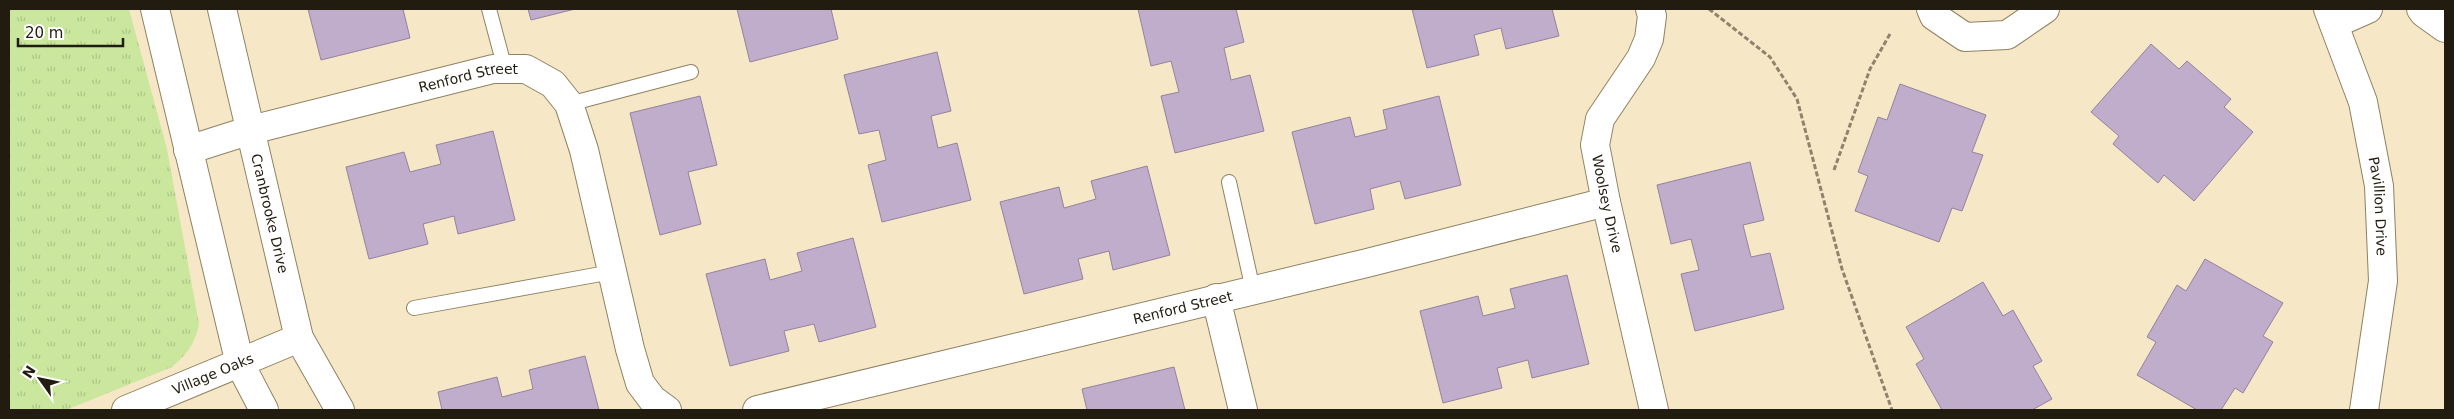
<svg xmlns="http://www.w3.org/2000/svg" width="2454" height="419" font-family="'DejaVu Sans',sans-serif">
<style>
.park{fill:url(#park-tufts)}
.building{fill:#c0adcb;stroke:#94819e}
.lines{fill:none;stroke-linecap:round;stroke-linejoin:round}
.lane-casing{stroke:#8f8263;stroke-width:16}
.street-casing{stroke:#8f8263;stroke-width:30}
.path{stroke:#8e836c;stroke-width:3;stroke-dasharray:5 2.5;stroke-linecap:butt}
.lane{stroke:#fff;stroke-width:14}
.street{stroke:#fff;stroke-width:28}
.labels{text-anchor:middle;stroke-width:4.5;stroke-linejoin:round;paint-order:stroke}
.street-label{font-size:14px;fill:#221c10;stroke:#fff}
</style>
<defs>
<pattern id="park-tufts" width="24" height="20" patternUnits="userSpaceOnUse" patternTransform="scale(1.25)"><rect width="24" height="20" fill="#cae79d"/><path d="M3 7l-1-3M5 7V3M7 7l1-3M15 17l-1-3M17 17v-4M19 17l1-3" fill="none" stroke="#adc686"/></pattern>
</defs>
<rect width="100%" height="100%" fill="#f6e7c6"/>
<path class="park" d="M9,9h120l38,140 32,175c-4,20 -12,30 -27,43l-106,43h-57z"/>
<path class="building" d="M308,9h95l7,29 -89,22z
M528,9h47l-44,11z
M737,9h94l7,30 -88,23z
M1138,9h98l8,33 -20,6 7,32 19,-5 14,56 -89,22 -14,-57 18,-4 -8,-31 -20,5z
M1412,9h140l7,27 -53,13 -5,-21 -27,7 5,20 -52,13z
M2151,44l28,25 8,-8 44,38 -7,8 29,25 -59,69 -30,-26 -6,8 -45,-39 6,-8 -28,-24z
M937,52l14,59 -20,5 7,32 19,-5 14,57 -89,22 -14,-57 18,-5 -7,-30 -20,4 -15,-59z
M1900,84l86,31 -14,37 11,3 -21,56 -10,-3 -13,34 -84,-31 13,-35 -10,-4 20,-55 9,3z
M700,96l17,69 -29,7 13,52 -41,11 -30,-122z
M1439,96l22,89 -56,14 -5,-18 -30,8 4,20 -59,15 -23,-92 58,-15 5,20 32,-8 -4,-19z
M493,131l22,89 -57,14 -4,-18 -31,8 5,20 -59,15 -23,-92 58,-15 6,20 31,-8 -5,-19z
M1750,162l14,58 -21,5 8,32 19,-4 14,56 -89,22 -14,-57 18,-4 -8,-31 -20,5 -14,-59z
M1147,166l23,89 -57,15 -4,-19 -31,8 5,20 -59,15 -24,-92 59,-15 5,21 32,-9 -5,-18z
M853,238l23,89 -57,15 -5,-18 -30,7 5,20 -59,15 -24,-92 59,-15 5,21 32,-9 -5,-18z
M2205,259l78,44 -20,33 10,6 -30,51 -8,-5 -14,22h-24l-60,-35 19,-33 -9,-5 30,-52 9,6z
M1567,275l22,89 -57,14 -4,-18 -31,8 5,20 -59,15 -23,-92 58,-15 5,20 32,-8 -5,-19z
M1983,282l20,34 10,-6 29,51 -9,5 19,33 -20,11h-90l-26,-46 8,-5 -18,-32z
M585,356l14,54h-157l-4,-18 59,-15 5,20 31,-8 -4,-19z
M1174,367l11,43h-98l-5,-21z"/>
<g class="lines">
<g class="lane-casing">
<path id="lane" d="M489,9l16,60
M569,104l122,-32
M1229,182l24,108
M414,308l198,-36"/>
</g>
<g class="street-casing">
<g id="street">
<path d="M155,9l85,355 24,46"/>
<path id="s1" d="M222,9l77,329 41,72"/>
<path id="s2" d="M1650,9l2,7 -3,23 -8,19 -41,61 -5,26 11,57 48,208"/>
<path d="M1931,9l3,7 31,21 42,-2 38,-26"/>
<path id="s3" d="M2328,9l35,93 16,84 4,95 -19,129"/>
<path d="M2421,9l3,4 21,15"/>
<path d="M2334,24l34,-15"/>
<path id="s4" d="M188,150l63,-20 242,-61h33l27,15 16,20 15,46 46,199 10,34 12,16 15,11"/>
<path d="M1216,298l27,112"/>
<path id="s5" d="M126,410l173,-72"/>
<path id="s6" d="M757,410l610,-147 239,-61"/>
</g>
</g>
<path class="path" d="M1709,9l61,48 27,42 45,170 50,141
M1834,170l36,-101 20,-35"/>
<use href="#lane" class="lane"/>
<use href="#street" class="street"/>
</g>
<g class="labels">
<g class="street-label">
<text dy="5" stroke="none"><textPath href="#s4" startOffset="290">Renford Street</textPath></text>
<text dy="5" stroke="none"><textPath href="#s2" startOffset="211">Woolsey Drive</textPath></text>
<text dy="5" stroke="none"><textPath href="#s3" startOffset="205">Pavillion Drive</textPath></text>
<text dy="5" stroke="none"><textPath href="#s1" startOffset="210">Cranbrooke Drive</textPath></text>
<text dy="5" stroke="none"><textPath href="#s6" startOffset="438">Renford Street</textPath></text>
<text dy="5" stroke="none"><textPath href="#s5" startOffset="94">Village Oaks</textPath></text>
</g>
</g>
<rect width="2454" height="419" fill="none" stroke="#221c10" stroke-width="20"/>
<g transform="translate(40 379) rotate(303)" stroke="#ffffff" stroke-width="4" paint-order="stroke">
<path d="M0-4L9 19L0 12L-9 19Z" fill="#221c10"/>
<text y="-8" font-size="14" font-weight="bold" text-anchor="middle" fill="#221c10">N</text>
</g>
<path d="M18 38v8h105v-8" fill="none" stroke="#221c10" stroke-width="2.5"/>
<text x="25" y="38" font-size="15" fill="#221c10" stroke="#ffffff" stroke-width="4" paint-order="stroke">20 m</text>
</svg>
